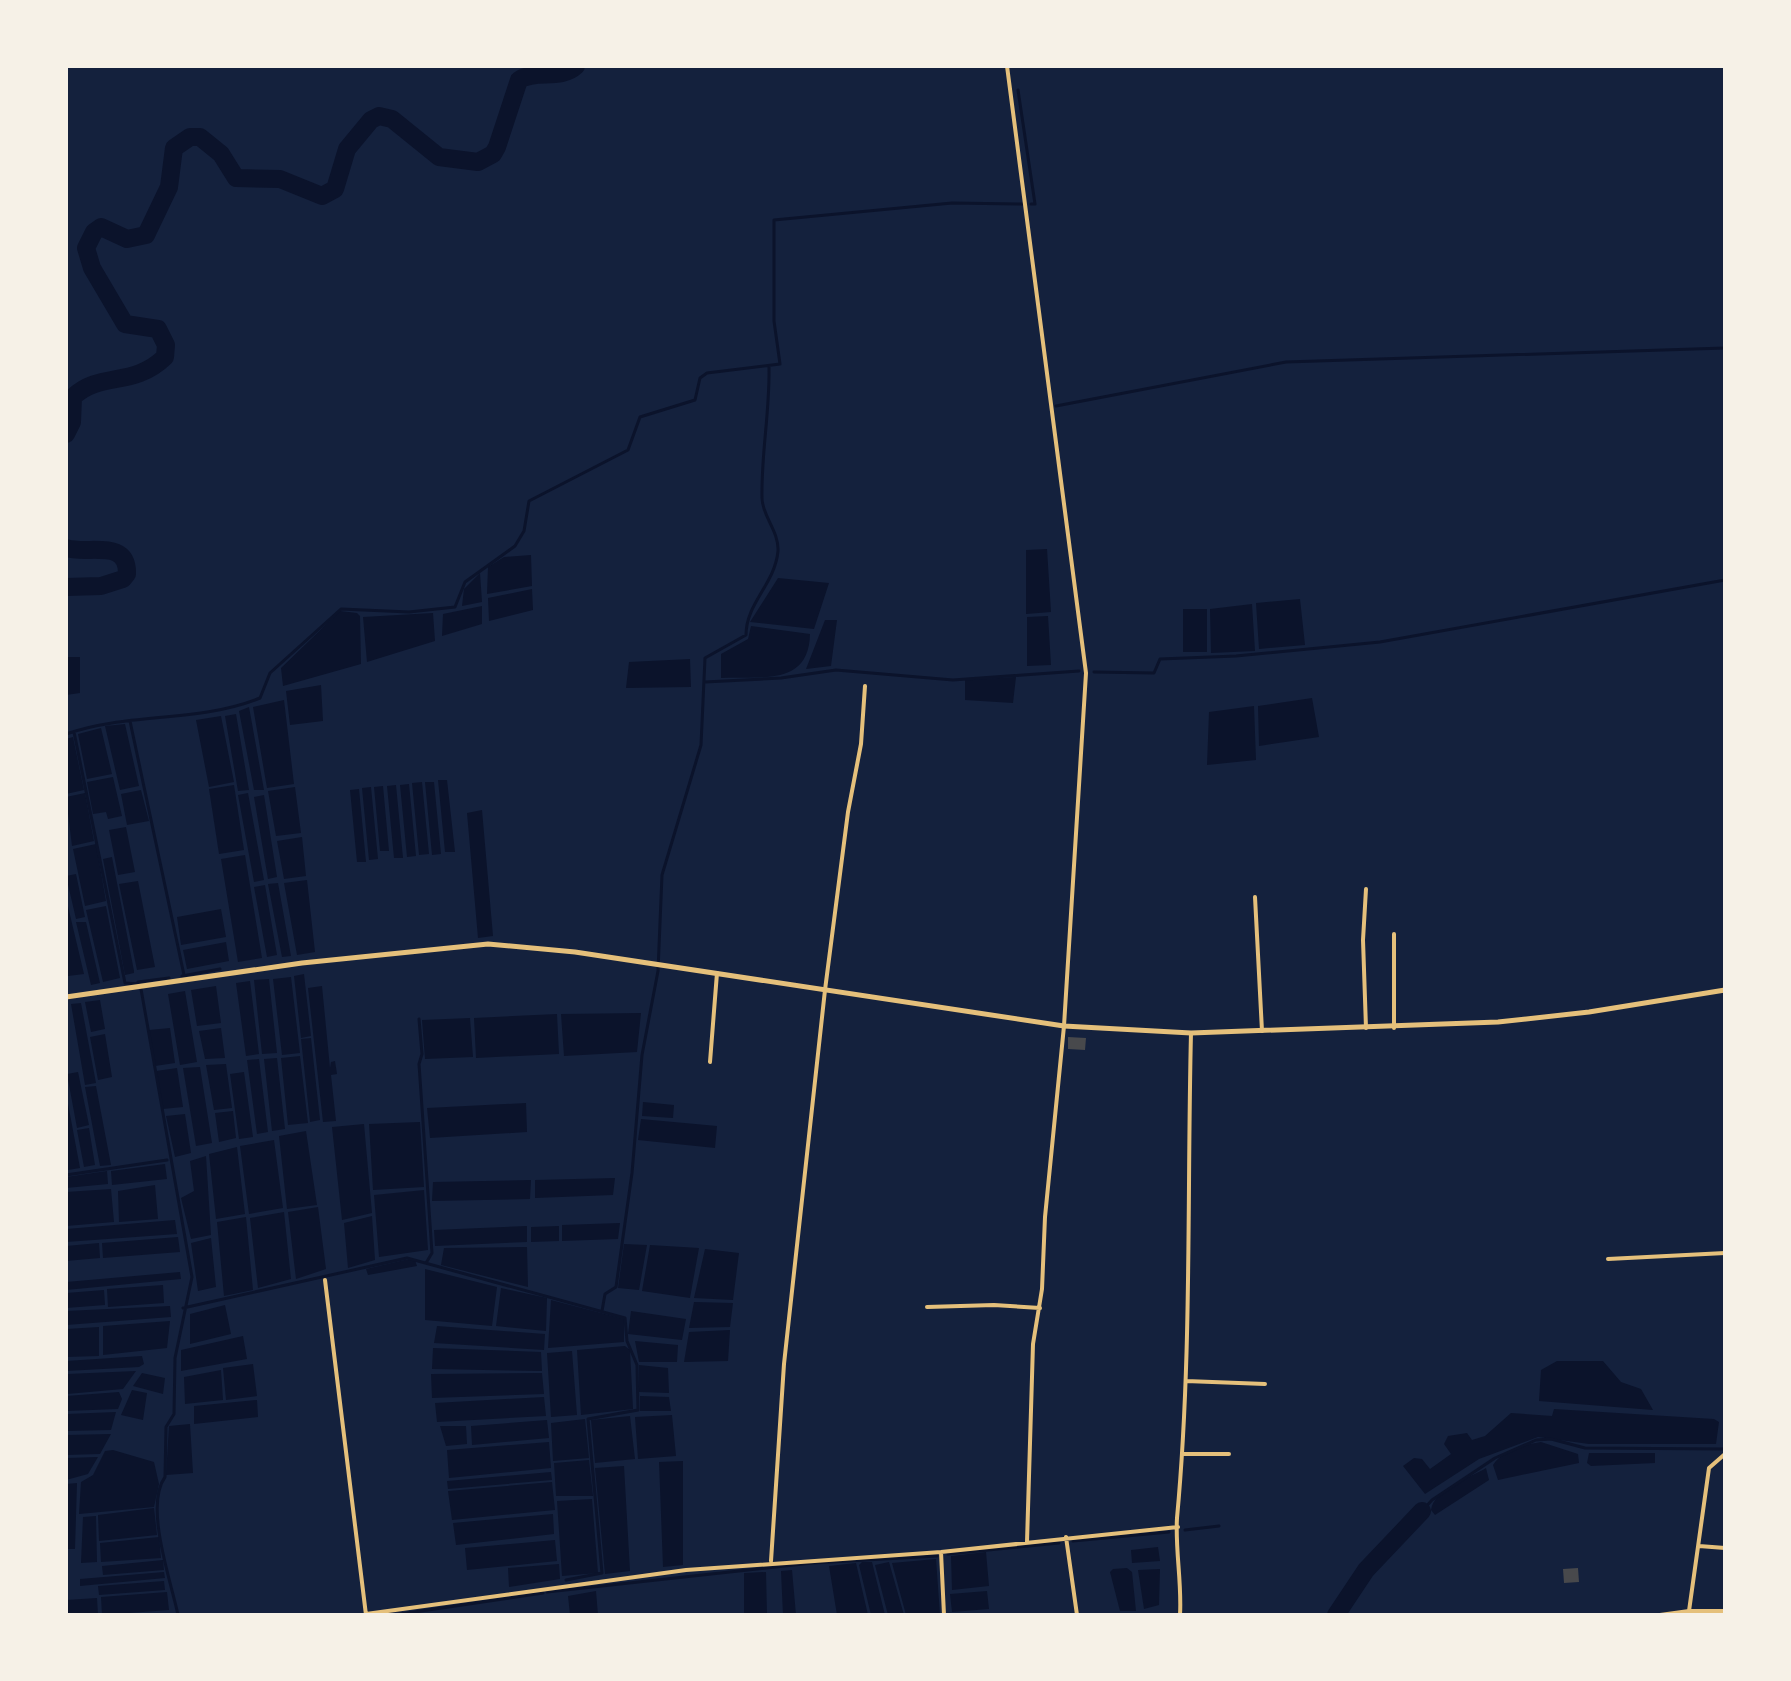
<svg xmlns="http://www.w3.org/2000/svg" width="1791" height="1681" font-family="Overpass,sans-serif">
<style>
.water{fill:#0b132b}
.lines{fill:none;stroke-linecap:round;stroke-linejoin:round}
.stream{stroke:#0b132b;stroke-width:3}
.river{stroke:#0b132b;stroke-width:18}
.building{fill:#48494c}
.minor{stroke:#e5c07b;stroke-width:4}
.tertiary{stroke:#e5c07b;stroke-width:5}
</style>
<rect width="100%" height="100%" fill="#14213d"/>
<path class="water" d="M1047,549l4,63 -25,2v-64z
M531,555l1,31 -45,8 1,-27 16,-10z
M480,573l2,29 -20,4 2,-17z
M778,578l51,5 -15,46 -64,-7z
M532,589l1,21 -44,11 -1,-23z
M1300,599l5,46 -46,4 -3,-46z
M1252,604l3,47 -44,2 -1,-44z
M482,606v18l-40,12 1,-22z
M1183,609h24v43h-24z
M340,611l17,2 3,3 1,48 -78,22 -2,-18z
M433,613l2,28 -68,21 -4,-45z
M1048,616l3,49 -24,1v-49z
M825,620h12l-6,46 -25,3z
M751,626l59,8c-1,53 -51,42 -89,44v-24l27,-15z
M66,657h14v36l-14,2z
M690,659l1,28 -65,1 3,-26z
M1016,677l-3,26 -48,-3v-20z
M321,685l2,36 -33,4 -4,-34z
M1312,698l7,39 -60,9 -1,-40z
M284,700l10,84 -27,4 -14,-81z
M1254,706l2,54 -49,5 2,-53z
M249,707l15,83h-10l-15,-79z
M236,714l13,76 -11,1 -13,-75z
M221,716l13,66 -25,5 -13,-67z
M125,724l14,62 -19,4 -15,-64z
M101,728l11,46 -25,5 -9,-45z
M73,737l11,53 -18,4v-55z
M113,777l9,39 -14,3 -2,-7 -13,2 -6,-32z
M438,780h9l8,72h-10z
M422,782l7,72 -10,1 -7,-72z
M425,782h9l7,72 -9,1z
M409,784l7,72 -9,1 -7,-72z
M234,785l10,65 -25,4 -10,-65z
M396,785l7,73h-9l-7,-72z
M383,786l6,65h-9l-6,-64z
M295,787l6,46 -25,3 -8,-45z
M371,787l7,72 -9,1 -7,-72z
M359,789l7,73h-9l-7,-72z
M141,790l8,31 -22,4 -6,-31z
M85,793l9,48 -22,5 -6,-49z
M248,793l16,87 -10,2 -16,-87z
M264,795l13,82 -9,2 -14,-82z
M482,810l11,126 -15,2 -11,-125z
M126,827l9,45 -17,3 -9,-45z
M302,837l4,39 -22,3 -7,-38z
M96,844l10,57 -21,5 -12,-57z
M245,855l17,103 -24,4 -17,-103z
M112,857l22,114v2l-9,2 -22,-116z
M76,874l9,43 -9,2 -10,-43z
M307,880l8,72 -18,3 -13,-72z
M138,881l17,86 -18,3 -18,-86z
M278,883l13,73 -9,1 -14,-73z
M265,885l12,70 -10,2 -13,-70z
M66,898l18,76 -16,2z
M106,906l14,72 -17,4 -17,-72z
M221,909l5,28 -45,8 -4,-28z
M76,922h10l14,61 -9,2z
M226,942l3,19 -42,8 -4,-19z
M304,974l7,62 -10,2 -7,-62z
M291,977l9,76 -18,2 -9,-76z
M269,979l8,74 -15,1 -8,-74z
M250,981l9,73 -13,2 -10,-73z
M216,986l5,37 -24,3 -6,-36z
M322,986l8,82 1,-6 4,-1 2,13 -6,1 5,46 -13,1 -15,-134z
M185,991l12,71 -17,3 -12,-71z
M100,1000l5,29 -14,3 -6,-30z
M81,1003l15,80 -11,2 -14,-81z
M641,1013l-4,39 -73,4 -3,-42z
M557,1014l2,40 -83,4 -2,-40z
M470,1018l3,39 -48,2 -3,-39z
M170,1028l5,35 -20,3 -6,-36z
M221,1028l4,30 -20,1 -6,-28z
M105,1034l7,43 -14,3 -8,-43z
M311,1038l9,82 -10,2 -9,-83z
M300,1056l8,67 -20,2 -7,-67z
M277,1058l8,71 -13,2 -8,-72z
M259,1059l9,73 -11,2 -10,-74z
M226,1064l6,44 -18,2 -8,-45z
M200,1067l12,76 -16,3 -13,-78z
M177,1068l6,39 -20,2 -7,-38z
M78,1072l11,53 -12,3 -10,-54z
M244,1072l9,65 -14,2 -9,-65z
M96,1086l15,79 -11,1 -15,-79z
M66,1093l14,75 -12,2 -2,-10z
M643,1102l31,3 -1,13 -31,-2z
M526,1103l1,29 -97,6 -3,-30z
M233,1111l3,27 -17,4 -4,-29z
M185,1114l6,39 -16,4 -9,-41z
M641,1119l76,7 -2,22 -77,-8z
M420,1122l4,65 -51,3 -4,-66z
M364,1124l8,89 -30,7 -10,-93z
M89,1128l6,37 -11,2 -7,-37z
M306,1131l11,74 -30,4 -8,-73z
M274,1140l9,68 -34,6 -9,-68z
M237,1147l8,67 -29,5 -7,-65z
M206,1156l5,79 -20,4 -10,-41 13,-7 -4,-30z
M165,1164l2,15 -55,6 -1,-14z
M107,1171l1,13 -42,4v-11z
M615,1178l-2,17 -78,3v-18z
M531,1180l-1,19 -98,2 1,-19z
M155,1185l3,34 -39,3 -1,-31z
M111,1189l3,33 -48,4v-34z
M424,1190l4,60 -49,7 -5,-62z
M318,1207l8,62 -30,10 -8,-67z
M284,1212l7,67 -33,9 -8,-70z
M372,1216l3,44 -27,8 -4,-45z
M246,1217l7,73 -29,6 -7,-74z
M175,1220l2,14 -111,8v-13z
M620,1223l-2,16 -56,2v-16z
M527,1226v16l-92,4 -1,-16z
M559,1226v15l-28,1v-15z
M178,1237l2,15 -77,6 -1,-15z
M211,1238l5,49 -18,4 -7,-48z
M99,1243l1,15 -34,3v-15z
M624,1244l23,1 -8,45 -21,-2z
M650,1245l49,3 -9,50 -48,-7z
M527,1247l1,40 -87,-22 3,-17z
M705,1249l34,4 -6,47 -39,-2z
M405,1260h10l2,6 -49,9 -2,-6z
M425,1269l72,18 -5,39 -67,-6z
M180,1272l1,7 -115,11v-8z
M163,1285l1,18 -56,4 -1,-18z
M501,1288l46,10 -1,33 -50,-5z
M104,1290l1,15 -39,3v-15z
M551,1300l73,19v23l-76,6z
M694,1302l39,1 -3,24 -41,1z
M225,1305l6,29 -41,10v-30z
M170,1306l1,11 -105,8v-14z
M631,1311l55,8 -4,21 -54,-6z
M170,1321l-3,27 -64,7v-29z
M437,1326l108,8 -1,16 -110,-7z
M99,1327v29l-33,1v-28z
M730,1330l-2,31 -44,1 5,-30z
M243,1336l4,23 -66,12v-21z
M635,1341l43,4 -1,17h-38z
M625,1346l5,4 3,59 -52,6 -4,-65z
M433,1348l108,4 1,19 -110,-2z
M572,1351l5,64 -26,2 -4,-64z
M142,1356l2,8 -5,3 -73,4v-10z
M1557,1361h46l18,21 20,7 12,21 -114,-9 2,-31z
M253,1364l4,32 -31,4 -3,-32z
M639,1365l29,3 1,25 -30,-1z
M221,1370l2,30 -38,4 -1,-27z
M136,1371l-13,18 -56,5v-20z
M142,1373l23,5 -2,16 -30,-8z
M542,1373l2,21 -112,4 -1,-24z
M132,1390l15,3 -4,27 -22,-5z
M119,1392l3,7 -4,10 -52,2v-15z
M640,1396l29,1 2,14h-31z
M544,1397l2,19 -109,6 -2,-19z
M257,1400l1,17 -64,7v-18z
M1554,1409l160,10 5,3 -3,22h-127l-51,-7 -59,22 -54,35 -22,-28 11,-8 8,1 8,10 21,-15 -7,-10 4,-8 19,-3 5,7 13,-4 26,-23 41,3z
M116,1412l-5,18 -45,1v-17z
M672,1415l4,41 -38,3 -3,-42z
M630,1416l5,43 -40,4 -4,-43z
M585,1419l4,39 -36,3 -2,-38z
M547,1420l2,18 -77,7 -1,-19z
M190,1424l3,49 -27,2 3,-49z
M440,1426h26l1,18 -21,2z
M111,1434l-11,20 -34,1v-20z
M549,1442l2,26 -102,10 -2,-28z
M1541,1442l37,12 1,9 -81,17 -5,-15c9,-15 31,-20 48,-23z
M113,1450l41,12 5,22 -5,23 -75,7 2,-32 12,-7 12,-24z
M1589,1453h66v10l-64,3 -4,-3z
M98,1457l-10,17 -22,6v-22z
M589,1460l4,36h-37l-2,-33z
M683,1461v104l-20,2 -4,-105z
M624,1466l6,105 -25,3 -10,-106z
M1486,1468l3,12 -54,35 -4,-5c3,-21 39,-32 55,-42z
M551,1472l1,8 -104,9 -1,-8z
M552,1482l3,28 -103,10 -4,-29z
M77,1483l-2,66h-9v-65z
M592,1499l6,74 -36,3 -5,-75z
M154,1508l3,27 -58,6 -1,-26z
M553,1514l1,20 -98,11 -3,-22z
M96,1516l1,46 -16,1 2,-46z
M159,1537l2,21 -60,4 -1,-19z
M555,1540l2,21 -90,9 -2,-22z
M1158,1547l2,14 -28,2 -1,-13z
M986,1552l3,34 -37,4 -1,-34z
M936,1559l4,56h-34l-14,-52z
M163,1560l1,10 -61,5 -1,-9z
M862,1562h10l13,53h-14l-12,-50z
M889,1562l15,53h-16l-13,-50z
M856,1563l12,52h-31l-8,-49z
M559,1564l1,15 -51,8 -1,-19z
M1113,1569l14,-1 5,4 4,39h-16l-10,-39z
M1160,1569l-1,36 -15,4 -6,-39z
M792,1570l4,45h-13l-2,-44z
M164,1572l1,6 -85,8v-7z
M766,1572l1,43h-23v-42z
M164,1581l1,9 -66,5 -1,-9z
M596,1591l2,24h-28l-2,-19z
M987,1591l2,18 -37,3 -2,-18z
M167,1592l2,18 -67,5 -1,-18z
M97,1598l1,17h-32v-15z"/>
<g class="lines">
<path class="stream" d="M1018,90l17,114h-4
M1056,406l230,-44 439,-14
M1094,672l60,1 6,-14 76,-3 144,-14 345,-62
M705,682l76,-4 55,-8 117,10 126,-9
M130,721l54,254
M74,732l51,251 14,1
M66,734c63,-22 132,-11 194,-36l10,-25 71,-64 68,3 46,-5 10,-25 50,-36 9,-15 5,-30 99,-51 12,-33 55,-17 5,-22 7,-5 73,-9 -6,-43v-101l178,-17 73,1
M182,976l38,-7
M138,982l31,-4
M141,989l51,288 -17,81 -1,56 -8,13 -1,50c-21,29 6,104 13,138
M419,1019l3,35 -3,10 13,189 -6,10
M66,1175l101,-15
M183,1308l224,-50 218,60 2,23 10,24 1,45 -50,9 14,154 -36,7
M602,1311l3,-17 11,-7 16,-114 10,-118 16,-84 4,-96 39,-130 4,-87 41,-23c0,-32 29,-51 32,-84 1,-20 -16,-35 -16,-53 -1,-44 8,-87 7,-131
M1422,1511l10,-11 63,-42 41,-18 15,-1 34,9 140,1
M1185,1530l34,-4
M1073,1541l96,-9
M948,1554l111,-11
M547,1592l265,-29 125,-7
M394,1615l149,-22"/>
<path class="river" d="M66,434l6,-12 1,-25c27,-26 60,-9 92,-40l1,-12 -8,-16 -33,-5 -33,-56 -6,-20 8,-16 7,-5 26,12 19,-4 23,-48 5,-39 16,-11h10l21,17 15,24 44,1 42,17 13,-7 12,-40 24,-29 8,-4 13,3 47,38 39,5 15,-8 4,-7 22,-67c17,-11 41,1 57,-14
M66,548c22,7 62,-10 61,26l-4,5 -22,7 -35,1
M1336,1615l30,-45 56,-59"/>
</g>
<path class="building" d="M1068,1037l18,1 -1,12 -17,-1z
M1578,1568l1,14 -15,1 -1,-14z"/>
<g class="lines">
<path class="minor" d="M1007,66l79,607 -22,353 -19,191 -3,72 -9,55 -6,198
M1255,897l7,134
M1366,1028l-3,-88 3,-51
M1394,1028v-94
M710,1062l7,-89
M1608,1259l117,-6
M325,1280l41,335
M927,1307l67,-2 46,3
M1186,1381l79,3
M1182,1454h47
M1725,1454l-16,14 -20,143h36
M1066,1537l11,78
M1699,1546l26,2
M941,1552l3,63
M771,1561l13,-197 41,-374 23,-178 13,-68 4,-58
M366,1614l320,-44 255,-18 237,-25
M1180,1615c2,-32 -5,-66 -3,-97 15,-161 10,-324 14,-485
M1660,1615l29,-4"/>
<path class="tertiary" d="M66,997l236,-34 186,-19 87,8 489,74 127,7 307,-11 91,-10 136,-22"/>
</g>
<rect width="1791" height="1681" fill="none" stroke="#f6f1e7" stroke-width="136"/>
</svg>
